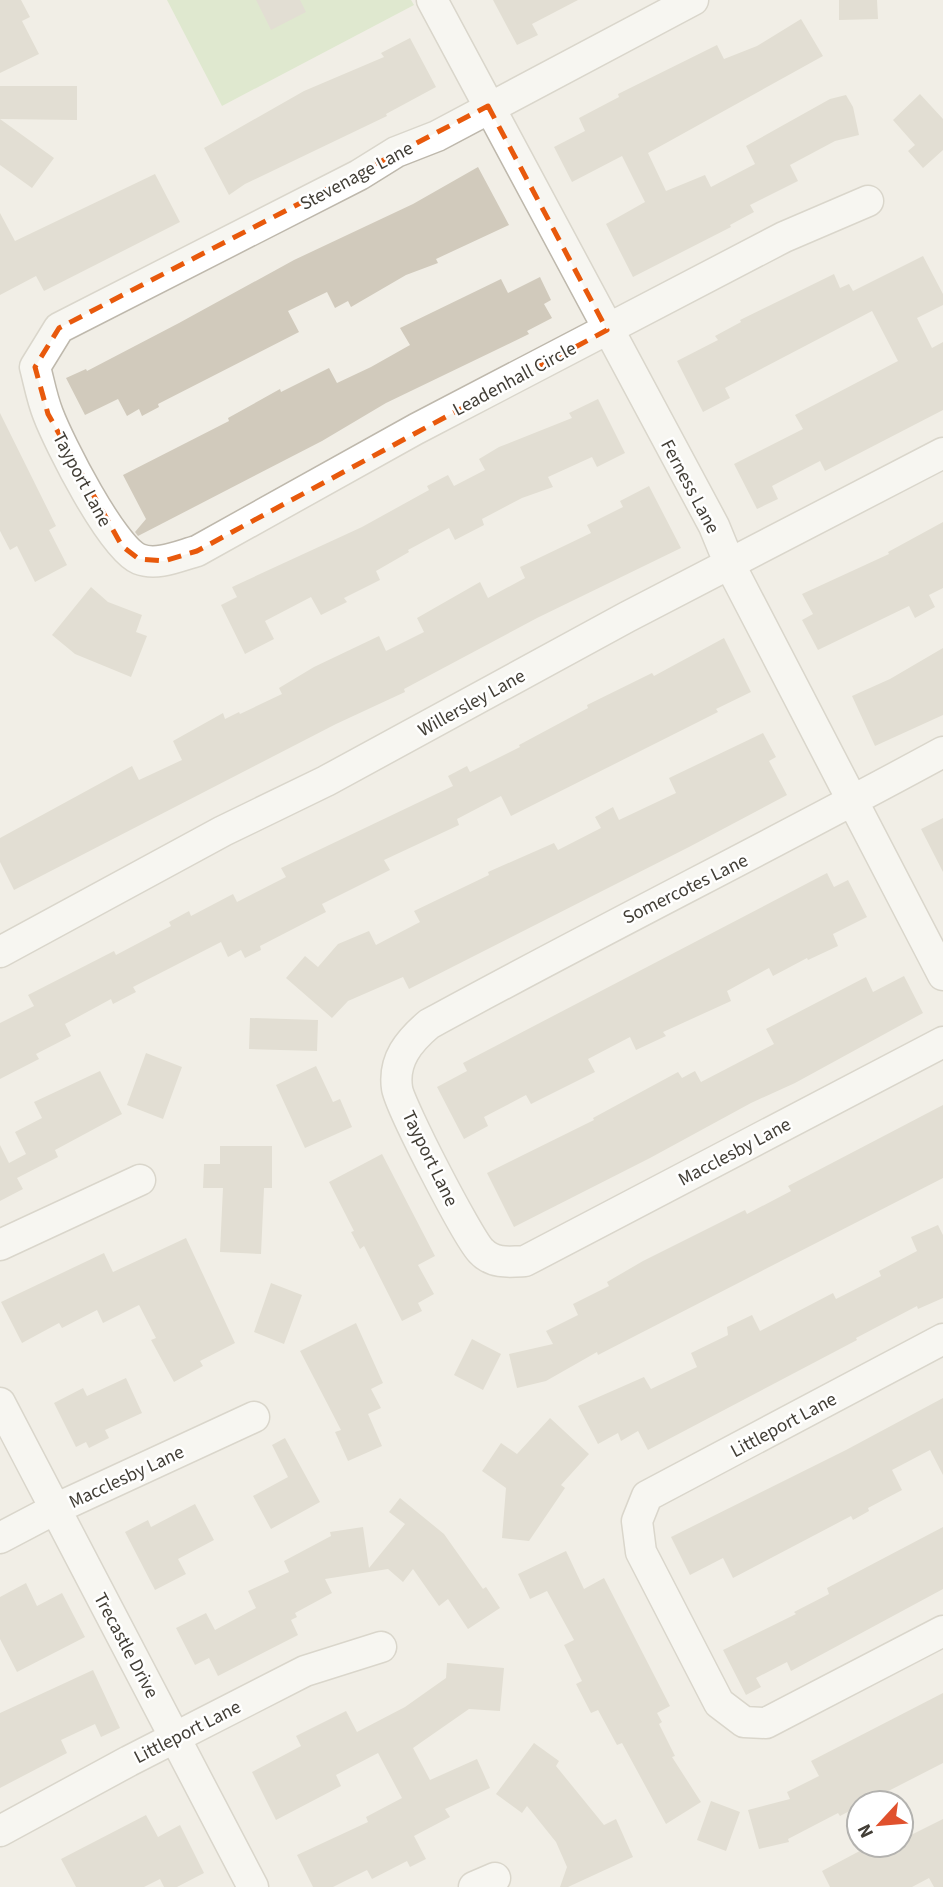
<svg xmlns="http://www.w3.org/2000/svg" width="943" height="1887" font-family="'Source Sans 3',sans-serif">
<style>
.green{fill:#cae0b3}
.building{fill:#d1cabc}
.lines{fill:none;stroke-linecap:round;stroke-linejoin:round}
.minor-casing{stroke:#beb8ac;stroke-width:33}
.minor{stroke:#fff;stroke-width:30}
.marked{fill:none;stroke:#e8590c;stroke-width:5;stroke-dasharray:14 9;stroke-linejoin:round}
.labels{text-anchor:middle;stroke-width:5;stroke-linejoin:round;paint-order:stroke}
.street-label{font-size:19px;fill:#423e36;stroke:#fff}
</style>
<rect width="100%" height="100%" fill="#f1eee6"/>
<path class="green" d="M167,0h244l3,5 -192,101z"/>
<path class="building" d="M0,0h21l9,17 -8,4 17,33 -39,19z
M256,0h44l6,12 -35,18z
M493,0h85l-46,24 6,11 -21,10z
M839,0h38l1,19 -39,1z
M801,19l22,37 -175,97 18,38 39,-16 6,12 44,-23 -9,-18 84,-47 16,-4 7,12 6,28 -24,6 -45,24 8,16 -48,24 4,7 -24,13 1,2 -98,50 -27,-53 39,-22 -23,-46 -50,26 -18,-35 31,-16 -6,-13 40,-21 -1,-3 99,-49 7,14 33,-13z
M410,38l26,49 -50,27 1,2 -142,68 -16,11 -25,-47 100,-57 80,-34 -3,-4z
M0,86h77v34l-77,-1 54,39 -22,30 -32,-23z
M920,94l23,25v31l-20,18 -15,-17 7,-6 -22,-25z
M478,167l31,58 -73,34 2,4 -32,12 -55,32 -3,-6 -13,7 -8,-16 -39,19 11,21 -141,72 1,3 -17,9 -3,-7 -12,7 -9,-17 -33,16 -19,-37 20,-9 1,2 92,-48 115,-63 119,-56z
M155,174l25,48 -136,69 -8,-15 -36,19v-82l15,28z
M923,256l20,38v11l-26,13 15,30 11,-6v68l-118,61 -5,-10 -48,25 6,13 -21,10 -23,-45 69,-35 -8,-14 103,-54 -26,-50 -147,77 5,10 -27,14 -26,-51 41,-21 -3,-4 26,-14 -1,-2 94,-46 6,14 9,-4 4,7z
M540,277l11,23 -7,4 8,14 -25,13 2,3 -143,69 -64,38 -184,95 -3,-4 11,-13 -23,-44 106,-54 -1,-3 52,-29 1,3 48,-24 8,15 34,-16 39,-22 -10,-17 101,-49 7,14z
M598,399l27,54 -28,14 -5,-10 -44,20 5,10 -31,11 -40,21 2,6 -29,15 -6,-12 -41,22 1,2 -33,19 4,9 -36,18 3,4 -26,13 -10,-18 -46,24 9,18 -29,15 -24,-49 16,-8 -5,-10 130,-60 67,-37 -2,-4 21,-11 6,11 31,-16 -6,-11 20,-12 73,-29 -3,-5z
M0,413l56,113 -7,4 18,35 -32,17 -18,-36 -7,4 -10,-19z
M649,486l32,62 -144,70 -133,71 1,3 -69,32 -322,166 -14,-28v-24l132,-72 7,14 43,-20 -9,-19 50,-28 2,6 14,-7 1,2 42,-20 -3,-6 35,-21 65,-31 7,15 38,-19 -7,-14 63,-36 8,16 37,-20 -5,-11 71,-34 -4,-8 36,-18 -3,-6z
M943,522v66l-14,7 6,12 -20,11 -6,-12 -91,44 -16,-30 11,-6 -11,-20 87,-40 -1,-2z
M91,587l17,15 34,13 -6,17 11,4 -16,41 -56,-23 -23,-19z
M724,638l27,54 -35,17 2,3 -207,104 -10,-20 -44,23 2,6 -75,35 6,10 -68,34 4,8 -66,34 1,4 -16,8 -4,-8 -13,7 -7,-15 -88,45 3,5 -23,12 -2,-5 -46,25 6,12 -35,18 3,5 -39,20v-56l34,-17 -6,-11 86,-44 2,4 55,-29 -2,-4 20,-11 2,5 42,-22 4,8 49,-25 -5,-9 172,-82 -5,-10 19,-10 3,6 50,-25 -1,-2 69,-37 -1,-3 65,-32 2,3z
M943,648v67l-68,31 -23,-50 38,-17z
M763,733l13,24 -7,4 18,34 -98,52 -280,142 -6,-12 -55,24 -16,17 -46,-40 19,-22 13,11 20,-23 31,-13 7,14 44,-23 -6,-11 75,-36 -1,-3 66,-29 4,7 43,-22 -6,-11 18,-10 6,13 57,-27 -7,-15z
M943,818v54l-22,-43z
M827,873l7,14 14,-7 19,37 -34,17 5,12 -30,14 -1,-2 -34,18 -4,-8 -42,23 4,10 -68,31 3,4 -30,14 -6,-13 -42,22 7,13 -64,32 -5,-9 -42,22 4,9 -24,13 -27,-52 30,-16 -4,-8z
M904,976l19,37 -128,70 -44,20 -101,55 -136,69 -27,-54 107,-53 -1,-2 85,-46 4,6 13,-7 6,11 73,-38 -8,-15 100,-52 7,15z
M250,1018l68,2 -1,31 -68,-2z
M146,1053l36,14 -19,52 -36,-14z
M316,1066l17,36 7,-3 12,28 -47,21 -29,-63z
M100,1071l22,43 -67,36 3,7 -41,21 6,11 -23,12v-56l9,18 17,-9 -11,-22 27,-14 -8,-16z
M943,1105v73l-345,177 -1,-3 -51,29 -29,7 -8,-34 44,-10 -7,-13 32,-16 -5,-11 36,-18 -2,-4 36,-21 102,-51 2,4 44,-23 -3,-5z
M220,1146h52v42h-8l-3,66 -41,-2 3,-64h-20l1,-24h16z
M382,1154l53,102 -17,9 16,29 -16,9 4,8 -20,10 -38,-75 -4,3 -9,-17 3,-1 -25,-49z
M938,1225l5,10v63l-25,11 -1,-3 -61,32 1,2 -209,110 -10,-19 -17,10 -3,-8 -20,11 -20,-38 66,-29 7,12 46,-22 -6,-14 37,-18 -1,-8 25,-12 8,16 73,-38 3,6 45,-23 -2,-5 38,-20 -6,-14z
M186,1238l49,105 -35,18 3,5 -29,16 -23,-42 5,-2 -17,-33 -36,18 -6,-13 -35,18 -3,-5 -37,20 -21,-41 103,-49 9,19z
M271,1283l31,12 -18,49 -30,-12z
M356,1323l27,60 -12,6 10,19 -13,6 14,32 -34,15 -13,-29 6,-2 -41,-79z
M472,1339l29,15 -18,36 -29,-15z
M126,1378l16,35 -37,17 4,8 -20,10 -3,-6 -10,5 -22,-44 29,-15 4,8z
M943,1398v77l-13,-25 -38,20 10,20 -34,18 1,3 -16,9 -2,-4 -118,62 -10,-20 -33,17 -19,-38 175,-87z
M550,1418l39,36 -28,31 4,3 -36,53 -27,-3 4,-50 -24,-17 19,-28 16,11z
M285,1438l35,64 -49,27 -18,-33 35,-19 -16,-32z
M400,1498l44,36 39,55 3,-2 14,21 -32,21 -20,-30 -9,7 -26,-37 -10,13 -15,-13 -63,10 7,14 -37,20 2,4 -6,3 7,15 -80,41 -9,-18 -14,7 -19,-37 30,-15 9,17 41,-22 -8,-17 41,-19 -5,-11 47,-25 -1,-4 33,-5 6,41 36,-44 -16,-12z
M195,1504l19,36 -36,19 8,15 -31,16 -30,-58 23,-12 3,7z
M943,1527v62l-152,82 -4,-9 -31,16 5,9 -15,8 -23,-45 73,-36 -2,-2 35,-18 -2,-6z
M566,1551l18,38 20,-11 66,128 -13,7 5,9 -3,2 16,32 -3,1 29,45 -35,22 -44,-81 -5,2 -19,-35 -7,3 -15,-29 6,-3 -18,-36 10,-5 -27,-49 -17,8 -12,-25z
M26,1583l11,23 25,-13 23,44 -68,35 -17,-33v-42z
M447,1663l57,5 -4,43 -31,-2 -56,39 17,32 47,-21 13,29 -45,21 5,8 -36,19 12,23 -16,8 -3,-6 -35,18 -5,-9 -34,17h-20l-16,-32 71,-33 -2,-5 36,-19 -24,-45 -42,22 5,11 -65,34 -24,-48 49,-26 -5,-10 50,-25 11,21 48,-25 41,-29z
M93,1670l27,58 -19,9 -6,-13 -34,16 6,13 -67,35v-75z
M943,1693v70l-78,40h-6v3l-19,10 -2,-3 -50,26 1,3 -30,7 -11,-39 42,-11 -3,-7 32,-16 -8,-15z
M534,1743l25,18 -3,5 48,59 12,-6 17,38 -65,30h-8l7,-20 -11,-25 -29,-36 -5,7 -26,-19z
M711,1801l29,11 -14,39 -29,-11z
M146,1815l12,22 22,-12 24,48 -27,14h-13l-4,-8 -16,8h-68l-15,-28z
M943,1819v68h-9l-5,-9 -17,9h-82l-8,-16 49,-26h30v-5z"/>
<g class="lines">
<g class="minor-casing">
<path id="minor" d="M432,0l282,526 16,39 213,410
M693,0l-256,136 -41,16 -37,23 -300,153 -24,39c4,15 7,32 13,47 11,29 64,134 91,145 18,7 40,-3 58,-8l219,-122 368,-192 84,-36
M943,752c-171,93 -344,179 -514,272 -20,17 -36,36 -32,64 2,17 71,150 84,163 12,13 28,11 44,10l418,-219
M0,952l223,-121 103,-50 301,-164 316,-164
M0,1245l140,-65
M943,1339l-296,157 -10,25 4,31 78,151 25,19 22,1 177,-92
M0,1403l253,484
M0,1538l55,-29 199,-92
M0,1831l129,-70 176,-90 76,-24
M474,1887l21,-9"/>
</g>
<use href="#minor" class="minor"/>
</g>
<path d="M0 0H943V1887H0ZM488,106l119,224 -410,221 -33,10 -25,-2 -17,-13 -74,-132 -13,-47 24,-39z" fill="#f1eee6" fill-opacity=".55" fill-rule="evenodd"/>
<path class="marked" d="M488,106l119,224 -410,221 -33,10 -25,-2 -17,-13 -74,-132 -13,-47 24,-39z"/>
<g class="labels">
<g class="street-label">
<text transform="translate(356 175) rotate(-28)" y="7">Stevenage Lane</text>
<text transform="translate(514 378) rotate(-28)" y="7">Leadenhall Circle</text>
<text transform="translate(83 479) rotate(62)" y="7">Tayport Lane</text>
<text transform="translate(691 486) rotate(62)" y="7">Ferness Lane</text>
<text transform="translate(471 702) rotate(-29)" y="7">Willersley Lane</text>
<text transform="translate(685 888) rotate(-26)" y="7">Somercotes Lane</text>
<text transform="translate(734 1151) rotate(-28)" y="7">Macclesby Lane</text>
<text transform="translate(431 1158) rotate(64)" y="7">Tayport Lane</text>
<text transform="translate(783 1424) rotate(-28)" y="7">Littleport Lane</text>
<text transform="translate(126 1476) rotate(-25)" y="7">Macclesby Lane</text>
<text transform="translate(127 1645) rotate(62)" y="7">Trecastle Drive</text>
<text transform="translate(187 1731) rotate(-27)" y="7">Littleport Lane</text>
</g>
</g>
<g transform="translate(880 1824) rotate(244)"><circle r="33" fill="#ffffff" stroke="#b3b2af" stroke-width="2"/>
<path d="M0-5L12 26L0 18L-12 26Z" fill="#e0512d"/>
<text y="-10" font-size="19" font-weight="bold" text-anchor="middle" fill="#423e36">N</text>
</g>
</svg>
